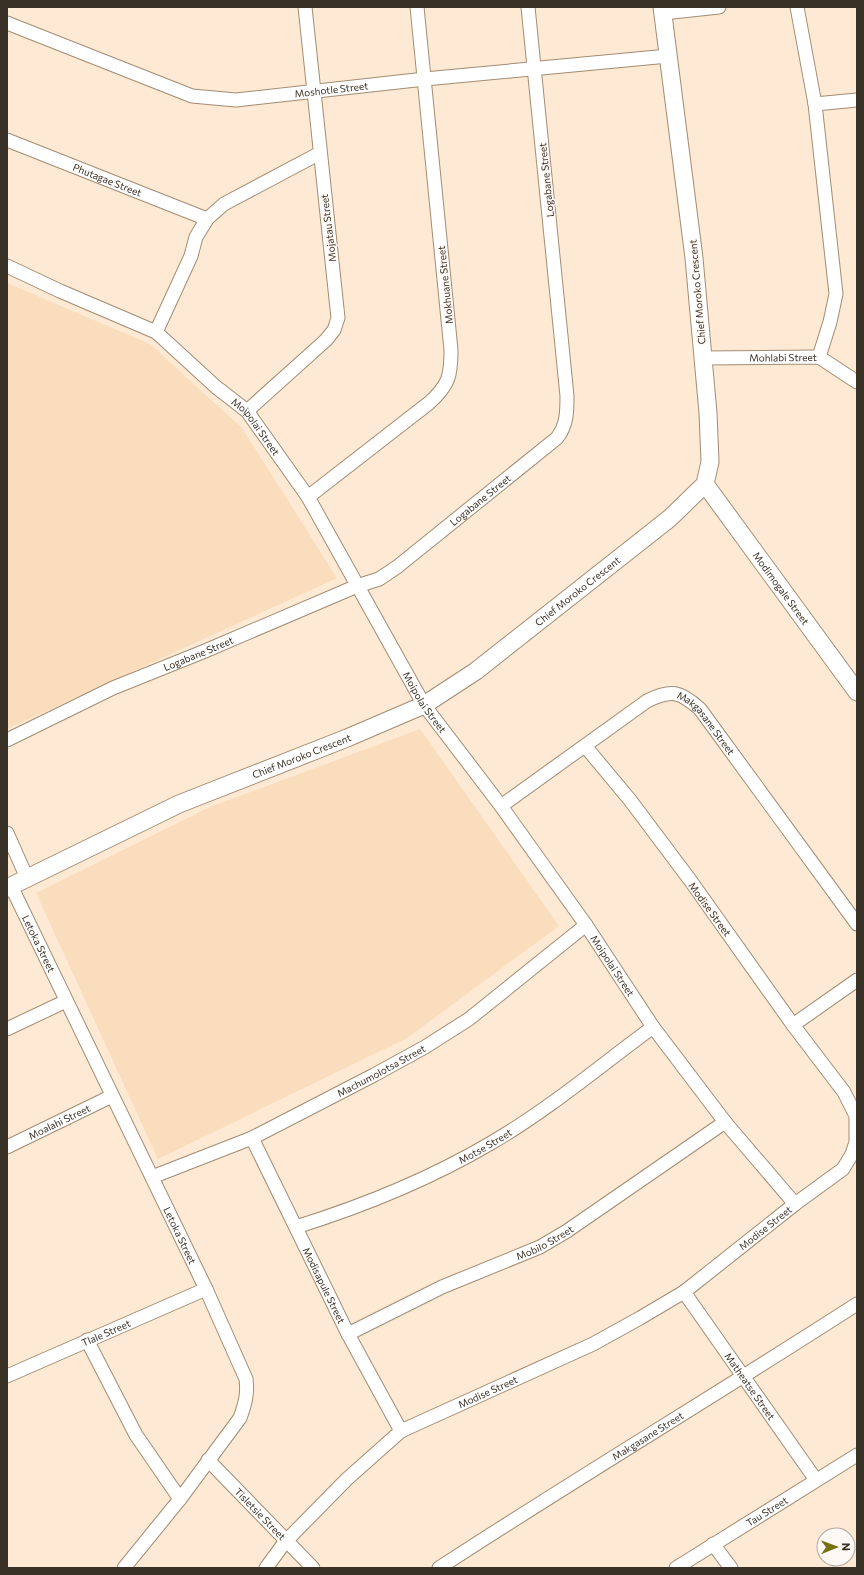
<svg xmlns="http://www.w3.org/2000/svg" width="864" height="1575" font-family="Commissioner,sans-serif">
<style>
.built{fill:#faddbc}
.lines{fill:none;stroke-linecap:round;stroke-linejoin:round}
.minor-casing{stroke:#a28c73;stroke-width:15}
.tertiary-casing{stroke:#a28c73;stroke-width:19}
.minor{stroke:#fff;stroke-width:13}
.tertiary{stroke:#fff;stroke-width:17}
.labels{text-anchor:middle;stroke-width:3;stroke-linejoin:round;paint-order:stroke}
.street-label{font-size:10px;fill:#393026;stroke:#fef9f4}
</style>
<rect width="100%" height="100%" fill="#fde9d4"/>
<path class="built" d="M7,283l143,61 92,84 95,150 -330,151z
M420,729l139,197 -152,112 -249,121 -122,-266 174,-86z"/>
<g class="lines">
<g class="minor-casing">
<g id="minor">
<path d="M797,7l18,97 21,190 -6,28 -11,35"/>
<path d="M663,13l56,-6"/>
<path id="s1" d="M7,23l185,73 44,4 189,-21 243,-23"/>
<path d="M815,104l42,-4"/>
<path id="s2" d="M7,140l200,79"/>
<path id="s3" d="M7,266l53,25 96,41 60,55 31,24 61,86 116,208 77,101 85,119 67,102 72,95 70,82"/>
<path d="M156,332l35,-76 5,-19 11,-18 17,-15 96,-51"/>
<path id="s4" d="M702,358l117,-1 38,25"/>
<path d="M247,411l79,-71 8,-10 4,-12 -33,-311"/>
<path d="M308,497l121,-94c20,-18 22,-27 22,-53l-34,-343"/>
<path id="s5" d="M7,740l106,-52 92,-37 152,-65 22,-7 18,-12 160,-129c10,-13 10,-26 10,-42l-39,-389"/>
<path id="s6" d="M501,806l146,-105c24,-12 33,-10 53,8l157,215"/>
<path d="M7,833l20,45"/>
<path id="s7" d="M11,886l195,403 40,90c2,15 -1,25 -6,39l-60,81 -56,69"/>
<path d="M793,1025l64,-45"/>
<path d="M7,1029l59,-28"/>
<path id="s8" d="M252,1138l96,196 53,97"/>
<path id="s9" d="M7,1147l105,-51"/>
<path id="s10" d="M152,1177l100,-39 122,-63 51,-28 44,-28 117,-94"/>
<path id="s11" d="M296,1227c67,-21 134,-48 195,-84 57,-33 109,-77 162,-116"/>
<path id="s12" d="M684,1292l132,188"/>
<path id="s13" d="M348,1334l94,-47 98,-40 27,-16 158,-109"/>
<path d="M87,1340l49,95 44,64"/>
<path id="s14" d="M7,1376l199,-87"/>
<path id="s15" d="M208,1460l105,108"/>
<path d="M713,1544l18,24"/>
<path id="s16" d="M266,1568l19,-26 62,-63 54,-48 192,-87 47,-26 44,-26 111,-88 48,-35 9,-15 4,-12v-26l-12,-24 -51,-67 -103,-145 -60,-80 -45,-54"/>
<path id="s17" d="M439,1568c138,-90 280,-175 418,-264"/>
<path id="s18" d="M676,1568l181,-113"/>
</g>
</g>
<g class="tertiary-casing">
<g id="tertiary">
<path id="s19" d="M705,484l152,208"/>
<path id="s20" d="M7,888l172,-84 168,-66 77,-33 52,-34 194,-153 35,-34 5,-22 -2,-49 -14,-155 -32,-251"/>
</g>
</g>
<use href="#minor" class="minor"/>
<use href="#tertiary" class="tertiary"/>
</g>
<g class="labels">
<g class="street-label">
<text dy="4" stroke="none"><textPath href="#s1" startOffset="339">Moshotle Street</textPath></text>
<text dy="4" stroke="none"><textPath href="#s2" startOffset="108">Phutagae Street</textPath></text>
<text transform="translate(546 180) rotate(-96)" y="4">Logabane Street</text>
<text transform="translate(328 228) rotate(-97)" y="4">Mojatau Street</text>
<text transform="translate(445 285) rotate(-96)" y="4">Mokhuane Street</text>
<text transform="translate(697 292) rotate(-95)" y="4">Chief Moroko Crescent</text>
<text dy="4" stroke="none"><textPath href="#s4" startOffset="81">Mohlabi Street</textPath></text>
<text dy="4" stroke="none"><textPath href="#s3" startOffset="301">Moipolai Street</textPath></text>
<text dy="4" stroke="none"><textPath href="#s5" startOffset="534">Logabane Street</textPath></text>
<text dy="4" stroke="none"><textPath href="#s19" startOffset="129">Modimogale Street</textPath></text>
<text dy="4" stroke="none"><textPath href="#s20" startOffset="647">Chief Moroko Crescent</textPath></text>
<text dy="4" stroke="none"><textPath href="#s5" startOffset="210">Logabane Street</textPath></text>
<text dy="4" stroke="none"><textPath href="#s3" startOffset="625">Moipolai Street</textPath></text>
<text dy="4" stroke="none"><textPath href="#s6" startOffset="253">Makgasane Street</textPath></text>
<text dy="4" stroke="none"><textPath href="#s20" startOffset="323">Chief Moroko Crescent</textPath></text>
<text transform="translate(710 909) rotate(54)" y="4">Modise Street</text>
<text dy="4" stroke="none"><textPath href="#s7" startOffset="64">Letoka Street</textPath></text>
<text dy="4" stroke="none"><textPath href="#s3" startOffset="949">Moipolai Street</textPath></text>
<text dy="4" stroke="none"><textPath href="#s10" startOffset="253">Machumolotsa Street</textPath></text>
<text dy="4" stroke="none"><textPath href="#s9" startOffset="58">Moalahi Street</textPath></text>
<text dy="4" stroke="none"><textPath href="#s11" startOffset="206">Motse Street</textPath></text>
<text dy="4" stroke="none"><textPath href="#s16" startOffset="612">Modise Street</textPath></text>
<text dy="4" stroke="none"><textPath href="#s7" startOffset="388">Letoka Street</textPath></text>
<text dy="4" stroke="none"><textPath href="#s13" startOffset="217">Mobilo Street</textPath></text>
<text dy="4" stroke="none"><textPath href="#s8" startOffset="164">Modisapule Street</textPath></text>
<text dy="4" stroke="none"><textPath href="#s14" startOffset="108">Tlale Street</textPath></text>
<text dy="4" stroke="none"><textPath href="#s12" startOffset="115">Matheatse Street</textPath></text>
<text dy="4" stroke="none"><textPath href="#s16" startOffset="288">Modise Street</textPath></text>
<text dy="4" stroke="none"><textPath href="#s17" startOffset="247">Makgasane Street</textPath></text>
<text dy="4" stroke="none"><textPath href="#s18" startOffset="107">Tau Street</textPath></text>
<text dy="4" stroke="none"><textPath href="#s15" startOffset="75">Tisletsie Street</textPath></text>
</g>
</g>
<rect width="864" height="1575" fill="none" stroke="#393026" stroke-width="16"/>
<g transform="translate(836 1547) rotate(89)"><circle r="19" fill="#fef9f4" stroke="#afa9a2"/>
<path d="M0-3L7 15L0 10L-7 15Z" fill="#787112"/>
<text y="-6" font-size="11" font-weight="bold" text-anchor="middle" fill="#393026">N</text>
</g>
</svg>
